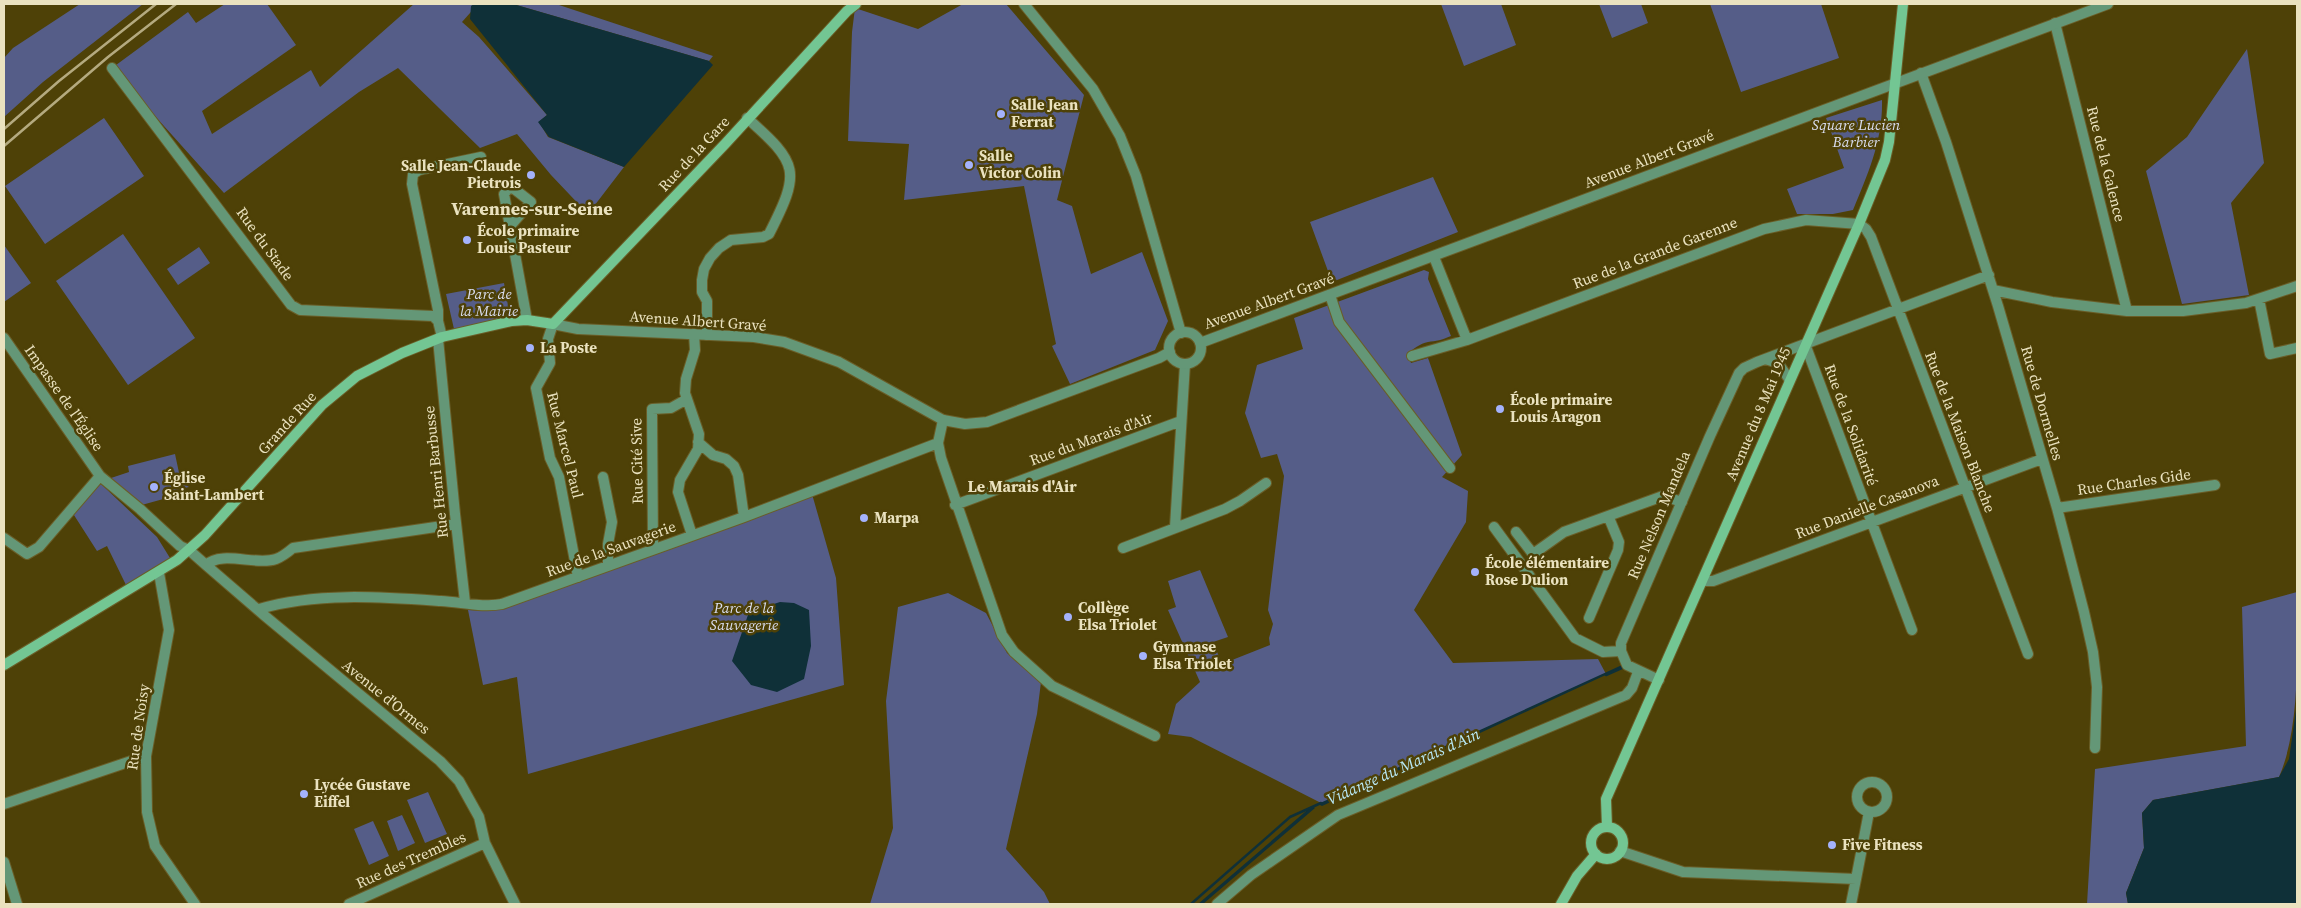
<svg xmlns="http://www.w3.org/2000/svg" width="2301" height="908" font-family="'Source Serif 4',serif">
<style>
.green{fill:#555d88}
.water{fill:#0f3038}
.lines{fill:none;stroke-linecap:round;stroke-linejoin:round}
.stream{stroke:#0f3038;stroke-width:2.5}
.minor-casing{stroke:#6a5e28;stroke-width:12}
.tertiary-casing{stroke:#6a5e28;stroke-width:12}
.secondary-casing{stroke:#6a5e28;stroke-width:12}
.minor{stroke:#649777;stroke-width:10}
.tertiary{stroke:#649777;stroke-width:10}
.secondary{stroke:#73c693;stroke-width:10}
.rail{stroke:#b4aa7f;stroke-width:2.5}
.poi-dot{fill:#a4b2fc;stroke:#4e4107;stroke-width:2}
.labels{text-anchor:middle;stroke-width:5;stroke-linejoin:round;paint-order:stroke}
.poi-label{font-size:15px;font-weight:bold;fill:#eae2bf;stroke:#4e4107;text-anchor:start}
.park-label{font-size:15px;font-style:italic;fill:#d9ddf0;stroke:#4e4107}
.street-label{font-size:15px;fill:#eae2bf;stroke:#4e4107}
.neighbourhood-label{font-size:16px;font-weight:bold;fill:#eae2bf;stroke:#4e4107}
.water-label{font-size:16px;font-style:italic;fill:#b8e8f5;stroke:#4e4107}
.quarter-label{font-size:18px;font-weight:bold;fill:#eae2bf;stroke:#4e4107}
</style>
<rect width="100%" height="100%" fill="#4e4107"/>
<path class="green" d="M80,4h63l-100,78 -39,35v-59l9,-10z
M225,4h42l29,41 -94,66 10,23 99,-64 9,17 94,-83h64l-16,18 17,15 68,78 -8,7 9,15 76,30 -36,47 -37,-39 -34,-41 -37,14 -82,-80 -39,24 -135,101 -112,-125 76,-56 8,11z
M513,4h43l157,52 -4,5z
M963,4h43l78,91 -27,105 15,6 19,68 51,-22 26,69 -13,29 -85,34 -18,-38 4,-2 -32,-158 -120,14 5,-56 -61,-3 4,-109 3,-24 63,21z
M1441,4h60l15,41 -52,21z
M1599,4h42l7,19 -36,15z
M1710,4h111l18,54 -98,34z
M2247,49l17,114 -33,40 18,92 -67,9 -36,-133 41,-34z
M1882,100c1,40 -14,74 -29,110l-20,4h-36l-10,-25 57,-21 -18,-50z
M104,118l40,58 -99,68 -40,-58z
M1433,177l25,55 -126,50 -22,-60z
M123,234l72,104 -67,47 -72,-104z
M4,245l27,38 -27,19z
M199,247l11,16 -32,22 -11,-16z
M1424,270l5,2 -1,7 23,57c-9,4 -15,5 -23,6 -8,1 -15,8 -21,11l4,10 17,-5 34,97 -20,22 26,14 -2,31 -52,88 39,53 145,-4 8,15 -283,130 -132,-67 -23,-3 8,-30 24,-22 -32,-72 8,-3 -8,-26 32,-11 28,67 -15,5 9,22 48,-19 -1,-7 4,-14 -5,-14 16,-134 -7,-22 -16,4 -16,-45 12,-48 46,-16 -9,-31z
M504,283l6,34 -56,12 -8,-35z
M175,454l6,28 8,5 -14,3 1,8h-9l-29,8 -30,-27 21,-7 -1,-6z
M100,483l57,54 13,21 -44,27 -19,-39 -10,5 -25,-39z
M812,494l24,84 8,107 -316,89 -11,-97 -34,8 -15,-75 22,1z
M2297,592c0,57 4,134 -18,185l-126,23 -11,13 2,35 -18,45 2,11h-41l8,-135 151,-23 -4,-139z
M948,593l38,20 21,40 34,29 -4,32 -31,135 38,43 6,12h-180l23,-76 -7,-127 12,-94z
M428,792l19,42 -22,9 -18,-43z
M402,815l13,28 -17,8 -11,-30z
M373,821l16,35 -20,9 -15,-36z"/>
<path class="water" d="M474,4h39l196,57 4,4 -89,102 -75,-30 -11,-15 9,-7 -77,-96 1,-13z
M780,602l14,1 15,7 2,36 -7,33 -27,13 -26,-7 -19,-24 17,-49z
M1622,665l1,2 -301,139 -4,-2z
M2297,703v201h-169l-2,-11 18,-45 -2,-35 11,-13 126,-23 10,-18z
M1312,806l3,2 -112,96h-5z"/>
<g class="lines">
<path class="stream" d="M1606,675l18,-8
M1191,904l99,-87 31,-14"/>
<g class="minor-casing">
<path id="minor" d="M1024,4l69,85 27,47 16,40 45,157
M2055,23l72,288
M112,68l179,237 9,5 133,6 5,5 4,16
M1921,73l25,69 52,164 59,202 27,104 9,40 4,35 -2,61
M511,225l20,-23 -18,-14 -5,1 -4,5 23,126
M1434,257l33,83
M1993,290l59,12 75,9h56l63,-8 51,-17
M1330,295l9,27 111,146
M2259,299l11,55 27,-6
M438,321v-11l-26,-126 1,-10 6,-4 62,-13
M553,324l-5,15 2,24 -14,25 14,70 9,19 19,100
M707,335v-34l-5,-9v-12l2,-11 6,-11 9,-10 12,-8 32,-3 6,-3c32,-63 30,-70 -22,-116
M4,338l96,138 40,33 40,37 9,4 17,15 59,51 175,145 19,20 20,36 6,26 30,61
M438,339l17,175 10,88
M1805,344l107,286
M1412,356l55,-16 297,-111 42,-9 53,4 7,5 5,8 157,417
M1765,359l13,4 11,16
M943,420l-5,23 3,15 61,177 12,17 38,34 103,50
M698,442l15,13 13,4 8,7 4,9 6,42
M603,477l9,45 -4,22v22
M955,505l226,-84
M2057,508l158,-23
M1175,527l10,-163
M1494,527l81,111 28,14 18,-1
M1516,532l17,22 31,-22 99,-36 19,6
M692,535l-14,-43 2,-12 18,-31 1,-15 -14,-41 1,-14 9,-29 -1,-16
M4,538l23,16 12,-7 61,-71
M1123,548l102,-39 15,-8 26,-18
M653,549l-1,-140 19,-1 16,-9
M206,565c16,-15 50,1 70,-6 6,-2 11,-6 17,-11l163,-24
M159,573l10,57 -23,126 1,56 8,34 40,58
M1703,581h10l329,-122
M259,609c58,-17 123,-12 182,-8 20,1 42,7 61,3l242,-87 194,-74
M1589,618l29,-68 1,-8 -10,-24
M1659,680l-32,-15 -6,-14v-8l89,-207 29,-63 5,-5 13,-6 232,-87
M1857 797a15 15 0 1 1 30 0a15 15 0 1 1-30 0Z
M4,804l142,-48
M1620,851l63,21 173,7 13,-67
M4,862l13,42
M349,904l136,-61
M1217,904l34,-29 87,-60 288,-120 6,-7 6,-16
M1851,904l5,-25"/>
</g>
<g class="tertiary-casing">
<path id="tertiary" d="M553,324l25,5 176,8 30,5 55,20 104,58 22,4 22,-2 172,-64 11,-6
M1169 348a16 16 0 1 1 32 0a16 16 0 1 1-32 0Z
M1200,343l908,-339"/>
</g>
<g class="secondary-casing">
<path id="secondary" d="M4,665l173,-105 28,-25 117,-130 35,-29 45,-23 40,-16 70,-16 15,-1 26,4 172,-180 122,-133 9,-7
M1607,827l-1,-28 253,-575 26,-64 4,-18 14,-138
M1591 843a16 16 0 1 1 32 0a16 16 0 1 1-32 0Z
M1561,904l16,-28 19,-22"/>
</g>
<use href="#minor" class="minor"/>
<use href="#tertiary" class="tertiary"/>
<use href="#secondary" class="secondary"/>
<path class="rail" d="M4,129l55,-48 97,-77
M4,146l104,-89 68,-53"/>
</g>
<g class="poi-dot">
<circle cx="1001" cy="114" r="5"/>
<circle cx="969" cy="165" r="5"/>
<circle cx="531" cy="175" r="5"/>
<circle cx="467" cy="240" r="5"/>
<circle cx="530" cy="348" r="5"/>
<circle cx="1500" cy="409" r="5"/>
<circle cx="154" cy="487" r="5"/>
<circle cx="864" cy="518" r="5"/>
<circle cx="1475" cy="572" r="5"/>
<circle cx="1068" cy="617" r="5"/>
<circle cx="1143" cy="656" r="5"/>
<circle cx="304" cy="794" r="5"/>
<circle cx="1832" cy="845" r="5"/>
</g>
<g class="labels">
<g class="poi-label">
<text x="1011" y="110">Salle Jean<tspan x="1011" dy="17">Ferrat</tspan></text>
<text x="979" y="161">Salle<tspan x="979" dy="17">Victor Colin</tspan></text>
<text x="521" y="171" text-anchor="end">Salle Jean-Claude<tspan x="521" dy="17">Pietrois</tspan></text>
<text x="477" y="236">École primaire<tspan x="477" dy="17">Louis Pasteur</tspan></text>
<text x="540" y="353">La Poste</text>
<text x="1510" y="405">École primaire<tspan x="1510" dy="17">Louis Aragon</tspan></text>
<text x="164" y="483">Église<tspan x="164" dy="17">Saint-Lambert</tspan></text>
<text x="874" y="523">Marpa</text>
<text x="1485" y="568">École élémentaire<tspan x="1485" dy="17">Rose Dulion</tspan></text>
<text x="1078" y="613">Collège<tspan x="1078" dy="17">Elsa Triolet</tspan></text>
<text x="1153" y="652">Gymnase<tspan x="1153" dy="17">Elsa Triolet</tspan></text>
<text x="314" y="790">Lycée Gustave<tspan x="314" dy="17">Eiffel</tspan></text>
<text x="1842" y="850">Five Fitness</text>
</g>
<g class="park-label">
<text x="1856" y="130">Square Lucien<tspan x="1856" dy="17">Barbier</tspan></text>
<text x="489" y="299">Parc de<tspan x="489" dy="17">la Mairie</tspan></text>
<text x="744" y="613">Parc de la<tspan x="744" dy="17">Sauvagerie</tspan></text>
</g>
<g class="street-label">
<text transform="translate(694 154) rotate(-47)" y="5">Rue de la Gare</text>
<text transform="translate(1649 159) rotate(-21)" y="5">Avenue Albert Gravé</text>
<text transform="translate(2106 164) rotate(76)" y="5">Rue de la Galence</text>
<text transform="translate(265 244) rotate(54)" y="5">Rue du Stade</text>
<text transform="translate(1655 253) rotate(-21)" y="5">Rue de la Grande Garenne</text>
<text transform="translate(1269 301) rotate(-20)" y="5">Avenue Albert Gravé</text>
<text transform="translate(698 321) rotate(4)" y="5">Avenue Albert Gravé</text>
<text transform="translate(64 398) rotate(55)" y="5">Impasse de l'Église</text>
<text transform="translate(2042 403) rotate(74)" y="5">Rue de Dormelles</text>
<text transform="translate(1758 414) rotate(-67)" y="5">Avenue du 8 Mai 1945</text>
<text transform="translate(287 423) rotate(-48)" y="5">Grande Rue</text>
<text transform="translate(1851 425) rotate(70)" y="5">Rue de la Solidarité</text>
<text transform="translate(1960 432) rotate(69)" y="5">Rue de la Maison Blanche</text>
<text transform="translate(1091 439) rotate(-20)" y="5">Rue du Marais d'Air</text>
<text transform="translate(565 445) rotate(76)" y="5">Rue Marcel Paul</text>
<text transform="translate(637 461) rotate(-91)" y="5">Rue Cité Sive</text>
<text transform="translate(436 472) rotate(-96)" y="5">Rue Henri Barbusse</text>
<text transform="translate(2134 482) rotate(-8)" y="5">Rue Charles Gide</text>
<text transform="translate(1867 507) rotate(-21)" y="5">Rue Danielle Casanova</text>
<text transform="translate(1659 515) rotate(-67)" y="5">Rue Nelson Mandela</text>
<text transform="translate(611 549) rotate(-20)" y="5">Rue de la Sauvagerie</text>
<text transform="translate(386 697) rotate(39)" y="5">Avenue d'Ormes</text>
<text transform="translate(138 727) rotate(-82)" y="5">Rue de Noisy</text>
<text transform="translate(411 860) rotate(-24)" y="5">Rue des Trembles</text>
</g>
<g class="neighbourhood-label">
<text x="1022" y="492">Le Marais d'Air</text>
</g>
<g class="water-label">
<text transform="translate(1403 766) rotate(-24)" y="6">Vidange du Marais d'Ain</text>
</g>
<g class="quarter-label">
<text x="532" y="215">Varennes-sur-Seine</text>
</g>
</g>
<rect width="2301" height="908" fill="none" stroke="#eae2bf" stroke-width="10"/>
</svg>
